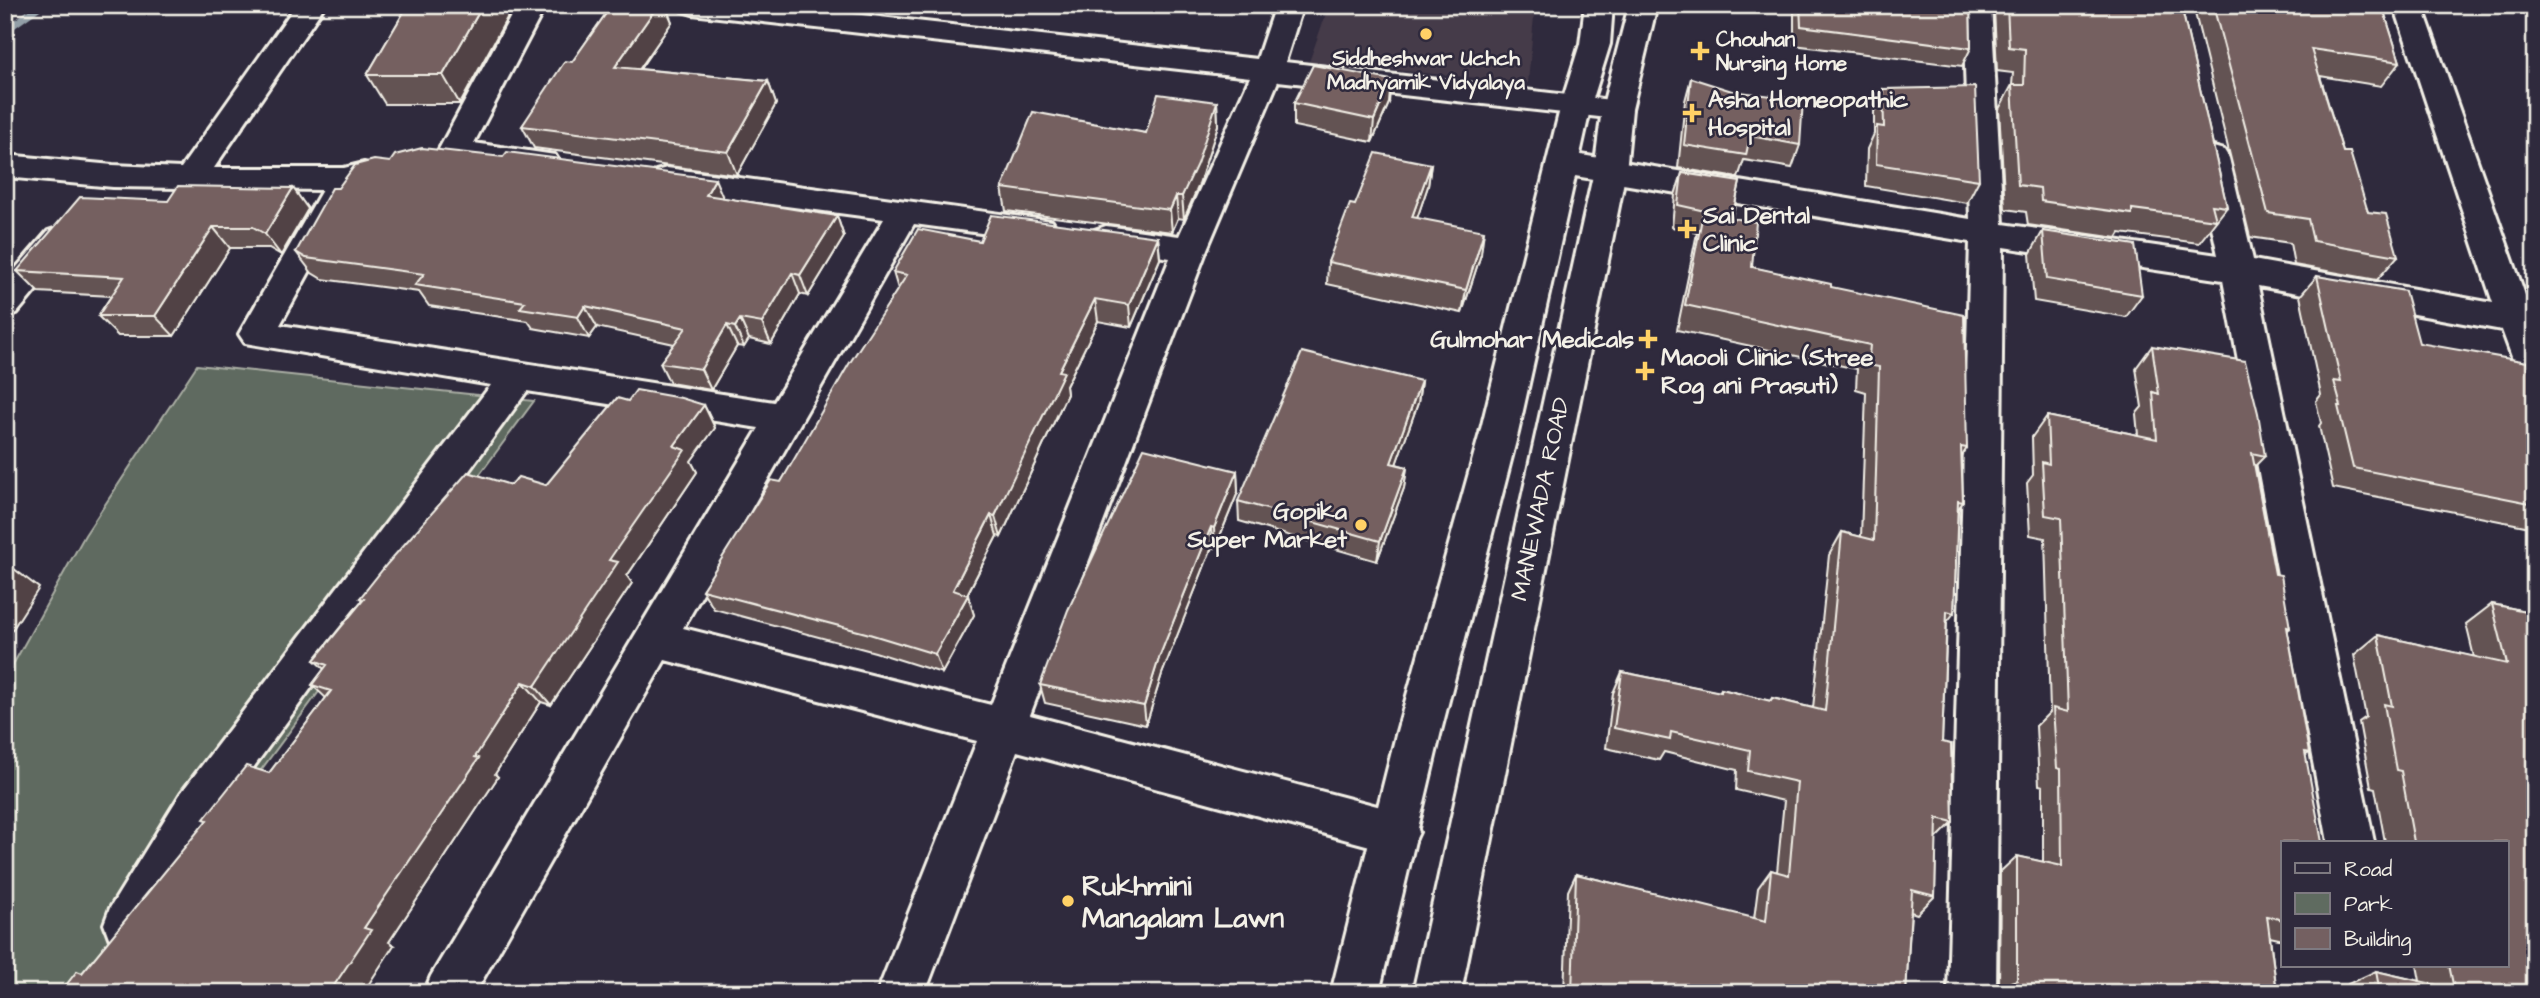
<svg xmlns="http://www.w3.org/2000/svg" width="2540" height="998" font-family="'Architects Daughter',sans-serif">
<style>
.built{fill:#443a48}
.green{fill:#5f6b60;stroke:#aaaea4;stroke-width:2}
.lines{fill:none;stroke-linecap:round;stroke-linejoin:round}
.stream{fill:#929ea7;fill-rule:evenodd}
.minor-casing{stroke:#f4f1e8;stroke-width:6}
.tertiary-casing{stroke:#f4f1e8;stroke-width:6}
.minor{fill:#2f2a3d;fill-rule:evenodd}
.tertiary{fill:#2f2a3d;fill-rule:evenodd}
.wall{fill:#645353;stroke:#f4f1e8;stroke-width:2}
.shaded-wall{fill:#514344;stroke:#f4f1e8;stroke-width:2}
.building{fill:#746061;stroke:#f4f1e8;stroke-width:2}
.poi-dot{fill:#ffd166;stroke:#2f2a3d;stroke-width:2.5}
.labels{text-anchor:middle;stroke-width:5;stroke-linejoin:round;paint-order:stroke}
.far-poi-label{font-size:21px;font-weight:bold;fill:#f4f1e8;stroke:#2f2a3d;text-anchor:start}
.poi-label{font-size:24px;font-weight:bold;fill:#f4f1e8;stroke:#2f2a3d;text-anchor:start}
.street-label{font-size:24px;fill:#f4f1e8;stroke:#2f2a3d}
.near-poi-label{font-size:28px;font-weight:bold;fill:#f4f1e8;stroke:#2f2a3d;text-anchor:start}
</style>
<rect width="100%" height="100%" fill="#2f2a3d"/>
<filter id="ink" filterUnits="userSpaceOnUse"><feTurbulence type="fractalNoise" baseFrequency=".0143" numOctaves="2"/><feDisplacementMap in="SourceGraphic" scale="14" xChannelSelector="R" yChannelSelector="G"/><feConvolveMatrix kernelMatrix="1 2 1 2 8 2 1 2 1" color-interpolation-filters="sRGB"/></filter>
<g filter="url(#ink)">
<path class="built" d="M1329,5h206l-7,78 -219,-21z"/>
<path class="green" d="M197,365l337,36 -438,592h-91v-314l80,-144z"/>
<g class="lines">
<path class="stream" d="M35,5h12l-42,30v-8z"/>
<g class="minor-casing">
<path id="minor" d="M296,5h29l-111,163h130l20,-5 11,3 5,8 -5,8 -19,5 -76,138 494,77 110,-183 -217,-29 -11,-3 -5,-8 5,-8 11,-3 385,53 5,8 -5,8 -12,4 -126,-17 -231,404 308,77 179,-447 -76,-12 -5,-8 5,-8 12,-4 73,10 71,-159 -558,-63 -10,-3 -4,-6h94l485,54 18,-54h28l-18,57 343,40 4,7 -4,7 -11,3 -339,-38 -71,168 -177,466 366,96 16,6 7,15 -7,15 -16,6 -379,-102 -92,242h-48l100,-252 -312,-81 -190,333h-51l7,-17 328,-548 -232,-37 -314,432 -69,117 -17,7 -17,-7 -6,-16 6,-16 71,-115 310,-408 -246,-42 -6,-9 83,-144 -209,-3 -108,-10v-22l108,10 68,3z
M517,5h29l-72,138 81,12 5,8 -5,8 -11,3 -90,-12 -11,-4 -5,-7z
M1963,5h28l12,219 215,31 -21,-97 5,-8 11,-3 11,3 5,8 24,102 240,43 -99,-298h28l108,304 5,1v78l-13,-4 -20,-54 -244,-44 116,556h-46l-105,-562 -220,-33 -7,746h-48l22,-751 -407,-68 -11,-3 -5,-8 5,-8 11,-3 407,67z
M60,227l12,4 5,8 -5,8 -55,66 -12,4v-36l43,-50z"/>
</g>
<g class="tertiary-casing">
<path id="tertiary" d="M1585,5h28l-3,39 -19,61 -73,328 -78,302 -61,258h-48l65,-258 84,-302 81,-328 19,-61z
M1629,5h28l-25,104 -6,62 -165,822h-48l181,-822 8,-62z"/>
</g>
<use href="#minor" class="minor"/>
<use href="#tertiary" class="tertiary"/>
</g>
<path class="wall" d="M408,5l52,99h-75l-18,-29z
M612,5h53l7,17 -32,47 128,12 8,23 -39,71 -203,-27 -12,-22 50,-64z
M1794,5h176l1,43 -9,18 -168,-21z
M1995,5h186l46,202 -28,36 -79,-10 -3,5 -89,-13 -2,-13 -21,-3 -6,-100 13,-24 1,-12 -16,-2 -3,-63z
M2193,5h189l18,57 -19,24 -61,-10 23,76 25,60 30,44 -21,24 -83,-15 -4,-22 -40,-6z
M1691,78l109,67 -8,23 -48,-8 -6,18 -60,-10 7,-67z
M1883,89l96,91 -12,23 -101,-17 1,-37 7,-15v-22z
M1217,102l1,23 -20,62 -14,32 -6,-1 -6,14 -166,-21 -4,-23 144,-55z
M1294,103h95l-17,39 -78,-16z
M1431,164l-3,22 -11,32 64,36 -19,59 -135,-29 1,-22 27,-57z
M1682,173l58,9 -8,36 20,49 79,20 136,161 -5,8 1,46 -5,7 -4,104 -7,9 -5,120 11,80 -17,17 -1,57 -18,18 -6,-2 -5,81h-342l4,-102 8,-17 178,45 4,-31 13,-18 6,2 7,-71 -48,-11 1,-20 -73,-18 -5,8 -53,-12 7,-55 9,-21 97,20 2,-3 49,12 2,-3 41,10 16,-153 13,-23 19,5 5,-145 -10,-3 1,-20 -180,-39 20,-97 -25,-6 3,-32z
M293,188l15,21 -27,46 -12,-7h-39l-56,88h-56l-20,-20 13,-20 -73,-4 -21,-21 151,-70z
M723,198l114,18 7,21 -36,59 -8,-2 -29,50 -22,-5 -5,8 -7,-1 -26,44 -41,-7 -10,-20 14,-19 -77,-17 -8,11 -56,-10 -5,-7 -99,-15 -10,-14 -97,-13 -10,-6 -16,-21z
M2043,231l99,64 -16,22 -92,-16 -4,-47z
M1158,237l2,22 -29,68 -33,-6 -32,65 1,8 -66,143 -4,-1 -30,59 7,20 -32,58 -67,-21 -161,-43 -12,-19 79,-108 117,-193 -5,-17 87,-31z
M2317,276l102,67 116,47v138l-202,-40 -14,-62 2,-3 -5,-22 5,-6 -21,-99z
M2152,346l113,110 -11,11 21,107 15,54 -3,3 22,122 -4,3 -22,86v98l-13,-3 7,56h-280l2,-2 1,-119 17,-16 26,6v-76l-4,-1 -3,-59 14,-14 -5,-174 -15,-3 -3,-52 6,-8 -1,-38 15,-21 91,19 -2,-21 6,-7 -6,-39z
M1421,381l-3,22 -22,61 11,3 -3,21 -27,73 -138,-40 -1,-20z
M628,401l76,4 11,23 -24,33 6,11 -70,104 5,7 -81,122 -10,-3 -46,72 3,3 -109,165 5,3 -312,28 187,-200 57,-75 -14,-13 12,-16 -10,-9 48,-60 -2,-2 151,-113h35z
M1237,471l1,21 -23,56 -3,-1 -50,127 -16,51 -101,-22 -5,-18z
M2492,604l43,9v380h-185l-2,-9 28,-13 44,10 -3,-16h90v-123h-122l-10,-54 -4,-1 -12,-65 7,-5 -12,-62 24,-20 96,22 -8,-33z"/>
<path class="shaded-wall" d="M483,5h31l-54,99 -17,-29z
M658,5h7l7,17 -47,68 -10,-23z
M1391,80l-2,23 -17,39 2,-22z
M768,81l8,23 -39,71 -9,-23z
M1217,102l1,23 -20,62 -14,32 -2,-23z
M1431,164l-3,22 -18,53 2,-22z
M715,179l9,21 -18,-5z
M293,188l15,21 -27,46 -16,-21z
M1176,196l2,22 -6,14 -2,-22z
M837,216l7,21 -36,59 -8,-21z
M213,227l17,21 -56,88 -19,-20z
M1484,231l-3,23 -19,59 4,-23z
M1158,237l2,22 -29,68 -2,-22z
M792,273l8,21 -29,50 -9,-21z
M1095,299l3,22 -32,65 1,8 -66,143 -6,-21 64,-145z
M585,306l12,21 -8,11 -11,-21z
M740,319l9,20 -5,8 -9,-20z
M727,325l10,21 -26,44 -10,-21z
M1421,381l-3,22 -29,81 2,-21z
M704,405l11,23 -24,33 6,11 -70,104 5,7 -81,122 -16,-19 139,-240z
M1407,467l-3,21 -27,73 3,-20z
M1237,471l1,21 -23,56 -1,-20z
M991,515l6,21 -38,74 -6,-20z
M1211,527l1,20 -50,127 -16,51 -2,-19 16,-51z
M5,562l34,26 -34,53z
M968,595l6,20 -32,58 -7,-19z
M523,682l18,20 -46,72 3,3 -109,165 5,3 -31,48h-34l35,-65z"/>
<path class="building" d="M408,5h75l-40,70h-76z
M612,5h46l-43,62 153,14 -40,71 -206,-26 43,-65 7,1z
M1800,5h170l1,43 -170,-22z
M2007,5h174l46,202 -15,-2 4,15 -84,-11v5l-91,-13 -1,-13 -22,-3 -6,-100h12l1,-36 -16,-2z
M2213,5h169l18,57 -89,-13 32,103h7l18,60 18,2 12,42 -85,-15 -5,-22 -40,-6z
M1313,65l78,15 -17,40 -80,-17z
M1691,78l41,13 71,9 -3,45 -50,-9 -4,19 -62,-10z
M1975,87l4,93 -103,-16 1,-38 7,1 -1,-38z
M1158,94l59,8 -20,62 -15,32h-6l-6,14 -168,-22 31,-76 113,21z
M422,148l81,9 4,-5 208,27 -9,16 131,21 -37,59 -8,-2 -30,50 -22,-4 -5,8 -8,-2 -26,44 -41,-6 26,-35 -101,-22 -7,11 -58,-9 5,-6 -110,-17 9,-11 -118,-16 -10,-6 36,-64h6l17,-23 19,-5 16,2 5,-7z
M1376,153l55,11 -19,53 72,14 -18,59 -138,-28 22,-58 5,1z
M1682,173l58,9 -8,35 -54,-12z
M178,186l115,2 -28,46 -12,-7h-40l-58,89h-57l26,-39 -107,-6 63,-74 88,4z
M1703,213l53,9 -4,45 79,17v3l133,28 3,133 -6,-1 2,55 -5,-1 -4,112 -7,-2 -5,131 9,2 2,78 -16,-4 -2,78 -23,-6 -6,103h-334l4,-119 190,47 5,-51 18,5 8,-93 -49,-11 2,-21 -79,-18 -1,8 -56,-12 8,-56 99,20v-3l50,12 1,-3 53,13 17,-179 32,8 5,-173 -11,-2 2,-20 -185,-40z
M991,215l167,22 -29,68 -34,-6 -36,72 5,1 -69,144 -4,-1 -38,75 15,5 -33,59 -69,-21 -164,-43 69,-110 10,2 68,-118 58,-89 -14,-3 25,-43 62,12z
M2043,231l92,14 7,50 -95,-16z
M2317,276l88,15 14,52 108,19 8,28v114l-182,-36 -15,-62h3l-7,-25 7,1z
M2152,346l93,15 13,52 7,43 -13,-3 23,121 6,1 9,53 -3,-1 22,126 -4,-1 17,90h-39v78l-16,-4 10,77h-266v-11l6,-2v-124l45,10 -1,-97 -4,-1 -4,-60 15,4 -7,-194 -16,-3 -3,-53 7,2 -2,-48 110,23 -4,-47 6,2z
M1302,352l119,29 -30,82 16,4 -27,74 -142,-40z
M636,390l45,8 23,7 -30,41 11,4 -76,110 9,2 -83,124 -12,-4 -48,75 4,1 -115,170 7,2 -42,63h-269l17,-22 5,2 125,-153 -3,-1 42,-53 23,7 62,-82 -19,-6 15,-20 -13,-5 50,-61 -4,-1 27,-34 81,-92 43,13 7,-8 28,8 71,-87 11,3z
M1144,448l93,23 -23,57 -3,-1 -51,128 -16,51 -104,-21 28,-75z
M2492,604l43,9v380h-155l-4,-22 78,18 -5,-24h58v-123h-93l-13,-71 -5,-1 -12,-66 8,2 -14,-71 129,29z"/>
</g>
<g class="poi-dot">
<circle cx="1426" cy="34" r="7"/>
<path d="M1696.5 40.5h7v7h7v7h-7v7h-7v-7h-7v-7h7z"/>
<path d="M1688.5 102.5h7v7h7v7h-7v7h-7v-7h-7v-7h7z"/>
<path d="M1683.5 218.5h7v7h7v7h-7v7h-7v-7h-7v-7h7z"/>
<path d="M1644.5 328.5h7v7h7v7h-7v7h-7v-7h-7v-7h7z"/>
<path d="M1641.5 360.5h7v7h7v7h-7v7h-7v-7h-7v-7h7z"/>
<circle cx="1361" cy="525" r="7"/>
<circle cx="1068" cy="901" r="7"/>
</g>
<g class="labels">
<g class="far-poi-label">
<text x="1716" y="46">Chouhan<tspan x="1716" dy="24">Nursing Home</tspan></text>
<text x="1426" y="65" text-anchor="middle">Siddheshwar Uchch<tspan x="1426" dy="24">Madhyamik Vidyalaya</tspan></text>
</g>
<g class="poi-label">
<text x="1708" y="107">Asha Homeopathic<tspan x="1708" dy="28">Hospital</tspan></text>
<text x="1703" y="223">Sai Dental<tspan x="1703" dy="28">Clinic</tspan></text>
<text x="1634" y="347" text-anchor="end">Gulmohar Medicals</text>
<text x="1661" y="365">Maooli Clinic (Stree<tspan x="1661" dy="28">Rog ani Prasuti)</tspan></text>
<text x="1347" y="519" text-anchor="end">Gopika<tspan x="1347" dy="28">Super Market</tspan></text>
</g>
<g class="street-label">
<text transform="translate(1540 499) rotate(-78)" y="8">MANEWADA ROAD</text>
</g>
<g class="near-poi-label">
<text x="1082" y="895">Rukhmini<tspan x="1082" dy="32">Mangalam Lawn</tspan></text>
</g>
</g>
<rect width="2540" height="998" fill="none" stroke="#2f2a3d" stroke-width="28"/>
<rect x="14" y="14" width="2512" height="970" fill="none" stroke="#f4f1e8" stroke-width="2.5" filter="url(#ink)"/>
<rect x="2281" y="841" width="228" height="126" fill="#2f2a3d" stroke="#7e7a81" stroke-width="2"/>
<rect x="2295" y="863" width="35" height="10" fill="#2f2a3d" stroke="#7e7a81" stroke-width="2"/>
<text x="2344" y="876" font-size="21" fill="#f4f1e8">Road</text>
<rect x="2295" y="893" width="35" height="21" fill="#5f6b60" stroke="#7e7a81" stroke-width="2"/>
<text x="2344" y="911" font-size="21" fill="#f4f1e8">Park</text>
<rect x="2295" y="928" width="35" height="21" fill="#746061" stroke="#7e7a81" stroke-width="2"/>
<text x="2344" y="946" font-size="21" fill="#f4f1e8">Building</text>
</svg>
